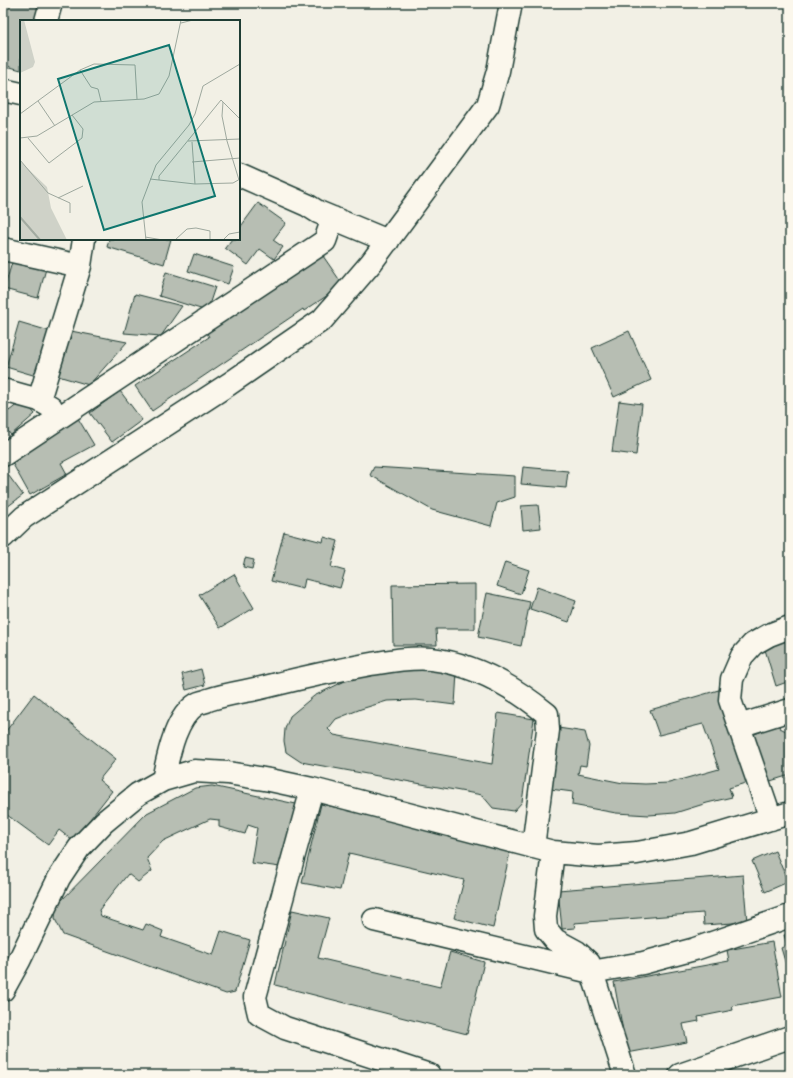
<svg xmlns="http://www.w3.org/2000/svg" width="793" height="1078" font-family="'Shantell Sans',sans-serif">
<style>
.building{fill:#b7beb3;stroke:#1f3d34}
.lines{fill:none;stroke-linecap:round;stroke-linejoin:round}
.minor-casing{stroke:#1f3d34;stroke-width:25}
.minor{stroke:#fbf7ec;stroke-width:22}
.inset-river{fill:none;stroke:#a2aba1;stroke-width:2}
.inset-road{fill:none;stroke:#9ea89e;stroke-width:1}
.view{fill:#0f766e;fill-opacity:0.15;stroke:#0f766e;stroke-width:2}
.inset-edge{fill:none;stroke:#1f3d34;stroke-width:2}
</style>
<rect width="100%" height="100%" fill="#f2f0e5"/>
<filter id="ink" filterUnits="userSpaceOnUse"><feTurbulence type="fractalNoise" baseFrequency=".025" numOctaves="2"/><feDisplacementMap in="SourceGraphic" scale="8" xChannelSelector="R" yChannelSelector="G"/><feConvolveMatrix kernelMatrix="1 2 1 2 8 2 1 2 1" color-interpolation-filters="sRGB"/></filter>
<g filter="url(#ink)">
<path class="building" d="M3,3h39l-5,18h-16v49l-18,-5z
M258,203l28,20 -13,17 10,7 -9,12 -14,-10 -12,16 -23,-17 7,-9h7v-10z
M109,239h62l-7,25 -57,-17z
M194,254l40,13 -6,17 -40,-13z
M14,256l33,9 -9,33 -34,-9z
M323,256l20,29 -39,26 -1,-2 -151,102 -17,-25 74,-49 -2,-4z
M166,272l49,15 -8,24 -48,-15z
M135,294l47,12 -21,30 -37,-3z
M19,322l37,11 -13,45 -37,-11z
M71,331l56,11 -38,43 -31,-9z
M629,331l22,49 -37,17 -22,-49z
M120,391l22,29 -30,22 -22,-29z
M23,400l12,14 -24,21 -8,-9v-21l6,6z
M619,401l23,3 -6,51 -24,-3z
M76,415l18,30 -33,18 6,11 -37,21 -20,-36z
M374,467l141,9v21l-18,6 -6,23 -59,-16 -62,-35z
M523,467l45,4 -2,17 -45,-4z
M3,468l20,27 -20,15z
M538,505l3,23 -18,2 -2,-24z
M284,532l39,10 1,-5 14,4 -7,26 14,4 -5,17 -35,-9 -2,10 -32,-8z
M245,558l9,2 -2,9 -9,-2z
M505,562l24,8 -8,24 -24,-8z
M234,574l20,34 -34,20 -21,-33z
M475,584v45h-39l1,16h-44l-1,-60z
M537,587l39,14 -7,21 -39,-13z
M487,593l43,9 -9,44 -43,-9z
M790,634v47l-14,5 -13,-43z
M201,669l4,16 -19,5 -4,-16z
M413,669l44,3 -2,33 -39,-5 -29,1 -26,8 -25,10 -8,10 6,6 158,29 6,-51 36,6 -12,83 -8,9 -21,-3 -11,-13 -181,-33 -15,-10 -2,-11 1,-12 5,-13 24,-20 33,-16 27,-8z
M722,689l33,91 -26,8 3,9 -25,6 -32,10 -26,2 -33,-2 -44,-8 1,-13 -23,-3 8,-61 27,4 4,14 -3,20 -6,-1 -2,9 45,9 22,1 24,-1 50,-14 -16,-45 -44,11 -9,-25z
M34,694l82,65 -17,21 13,11 -39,50 -14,-11 -11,15 -45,-33v-77z
M776,718l4,10 10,5v42l-23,7 -15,-47 15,-6 -2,-7z
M212,786l84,18 -16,63 -29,-4 6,-35 -9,-3 -3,9 -26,-7v-7l-9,-1 -47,22 -16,17 5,13 -14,11 -10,-8 -29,36 2,6 42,14 3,-6 17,7 -2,6 52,18 8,-24 29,9 -15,52 -9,2 -163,-59 -8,-16 1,-13 91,-93 48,-25z
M321,804l190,44 -18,80 -39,-10 10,-38 -115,-27 -9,37 -38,-7z
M775,851l13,31 -23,10 -13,-31z
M743,875l4,47 -43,3 -1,-12 -129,10 1,5 -13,1 -4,-39z
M292,910l37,8 -11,40 122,29 10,-35 34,10 -17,72 -192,-49z
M790,934v44l-9,-30 6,-3 -3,-10z
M772,942l10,55 -50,9 1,4 -35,7 1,4 -16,3 4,18 -60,11 -13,-71 115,-21 -2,-11z"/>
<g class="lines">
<g class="minor-casing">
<path id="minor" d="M46,21l5,-18
M3,90l18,4
M239,175l68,30 11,7 70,29
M3,249l77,17
M3,390l36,10 12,7
M39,400l41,-134 4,-27
M3,455l322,-214 8,-23
M3,537l21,-20 205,-133 93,-64 49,-57 117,-158 10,-34 13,-68
M739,726l51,-16
M163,780c5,-23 12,-63 34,-76 3,-2 8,-2 11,-4 21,-7 43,-9 65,-15 32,-8 65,-15 98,-21 19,-3 40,-7 60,-5 43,5 83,28 116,55l1,16 -15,117
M312,789l-57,208 4,17 26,14 144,47
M771,819l-41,-119 2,-21 10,-23 11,-12 16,-9 21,-8
M553,852l-8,64 1,13 9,11 22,12 12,11 36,112
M374,920l217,52 52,-9 52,-14 95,-33
M3,990l16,-29 40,-83 20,-30 25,-26 34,-28 25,-14 31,-9 34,2 42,7 42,9 241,63 45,4 39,-3 54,-10 99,-30
M680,1075l110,-38"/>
</g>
<use href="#minor" class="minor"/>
</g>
</g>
<g transform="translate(20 20)">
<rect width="220" height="220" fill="#f2f0e5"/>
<path d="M0,0h4l11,42 -2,5 -13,6zM0,141l27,26 4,21 16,32h-47z" fill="#cfd2c8"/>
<path class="inset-river" d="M0,197l20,23"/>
<path class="inset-road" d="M161,3l12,-3M60,50l11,17 7,2 3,12M18,81l17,25M203,82l-1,14 5,25 12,39M0,94l60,-44 14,-6 41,1 2,34M0,118l17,-2 57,-34 50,-3 15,-5 10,-18 12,-56M8,118l21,25 33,-25 1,-9 -11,-14M168,121l52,-2M172,122l3,42M0,140l28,33 22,10v10M172,142l48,-4M130,159l45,5 38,-1 7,-4M139,160v-4l62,-76 19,19M38,178l25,-12M125,217l18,3M126,220l-4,-38 14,-37 33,-40 6,-11 8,-28 37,-22M155,220l12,-11 9,-1 14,3v9M203,220l6,-6 11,-2"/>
<path class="view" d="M149,25l46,151 -111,34 -46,-151z"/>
<rect width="220" height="220" class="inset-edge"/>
</g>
<rect width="793" height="1078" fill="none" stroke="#fbf7ec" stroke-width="16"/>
<rect x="8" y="8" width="777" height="1062" fill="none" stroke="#1f3d34" stroke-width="1.5" filter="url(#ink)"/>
</svg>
